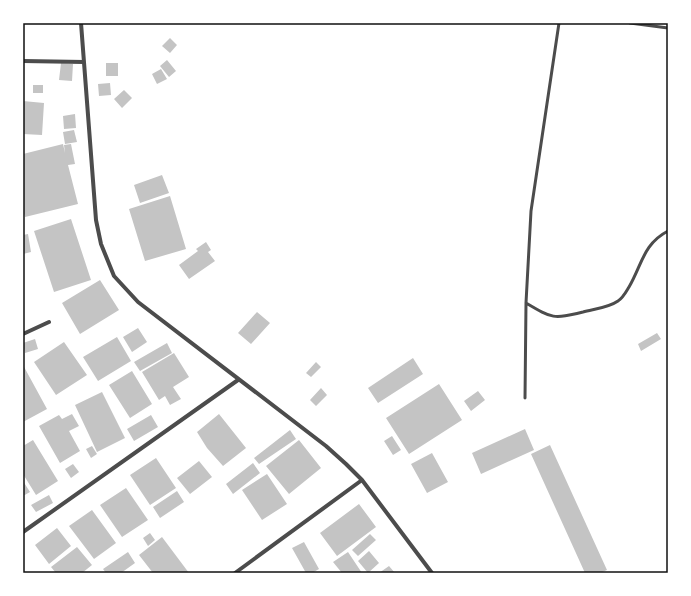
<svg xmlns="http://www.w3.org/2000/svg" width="691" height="596" font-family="Mulish,sans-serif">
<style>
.building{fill:#c4c4c4}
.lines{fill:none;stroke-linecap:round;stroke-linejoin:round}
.service{stroke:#4c4c4c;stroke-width:3}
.minor{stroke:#4c4c4c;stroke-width:4}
.neatline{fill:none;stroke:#111;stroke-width:1.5}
</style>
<rect width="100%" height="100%" fill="#fff"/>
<path class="building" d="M170,38l7,7 -7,8 -8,-7z
M167,60l9,11 -7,6 -9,-11z
M61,63l12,1 -1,17 -13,-1z
M106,63h12v13h-12z
M161,69l6,10 -10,5 -5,-10z
M110,83l1,12 -12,1 -1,-12z
M33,85h10v8h-10z
M124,90l8,8 -10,10 -8,-9z
M23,101l21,2 -2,32 -19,-1z
M75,114l1,14 -12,1 -1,-13z
M74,130l3,12 -12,2 -2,-12z
M63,144l2,9 -1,-8 7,-1 4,20 -7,1 10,39 -53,13 -2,-7v-56z
M162,175l7,18 -29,10 -6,-18z
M170,196l16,53 -41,12 -16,-52z
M71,219l20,61 -37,12 -20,-61z
M28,234l3,18 -8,2v-19z
M206,242l5,8 -3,2 7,9 -26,18 -10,-14 19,-14 -2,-2z
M100,280l19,30 -39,24 -18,-31z
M257,312l13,11 -19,21 -13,-11z
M138,328l9,14 -15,10 -9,-15z
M657,333l4,6 -20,12 -3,-7z
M117,337l14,24 -33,20 -15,-24z
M35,339l3,10 -13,4 -2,-10z
M64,342l23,33 -31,20 -22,-33z
M167,343l5,10 -32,18 -6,-9z
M174,353l15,24 -16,10 8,12 -11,6 -5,-9 -6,4 -17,-28z
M413,358l10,16 -45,29 -10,-15z
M316,362l5,5 -10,10 -5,-4z
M23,365l24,44 -24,13z
M132,371l20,33 -22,14 -21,-33z
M439,384l23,36 -53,34 -23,-36z
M321,388l6,7 -11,11 -6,-6z
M478,391l7,9 -14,11 -7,-10z
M102,392l23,46 -28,14 -22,-47z
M72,414l7,12 -10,5 11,20 -20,12 -21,-37 20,-11 3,4z
M219,414l27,34 -23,18 -16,-18 -10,-16z
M151,415l7,12 -24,14 -7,-12z
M525,429l9,21 -53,24 -9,-21z
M290,430l6,9 -37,25 -5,-6z
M392,436l9,14 -8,5 -9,-14z
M33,440l25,41 -22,14 -13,-21v-28z
M299,440l22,28 -32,26 -23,-28z
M550,445l57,125 -7,3h-15l-54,-119z
M92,446l5,8 -6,4 -5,-9z
M432,453l16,29 -21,11 -16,-29z
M156,458l20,30 -26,17 -20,-30z
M199,461l13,16 -22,17 -13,-16z
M253,463l7,10 -27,21 -7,-10z
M73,464l6,8 -8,6 -6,-9z
M267,474l20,30 -25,16 -20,-30z
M23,481l7,11 -7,4z
M126,488l22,32 -26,17 -22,-32z
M177,491l7,11 -24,16 -7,-11z
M49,495l4,8 -17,9 -5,-7z
M359,504l17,23 -39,29 -17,-23z
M92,510l24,33 -22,16 -25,-33z
M57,528l14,18 -22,18 -14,-19z
M150,533l5,7 -7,6 -5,-8z
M370,534l6,6 -18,16 -6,-6z
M162,537l27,36h-36l-14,-18z
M304,542l15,27 -7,4h-6l-14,-25z
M77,547l15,18 -10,8h-26l-5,-6z
M369,551l10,12 -11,10 -10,-12z
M128,552l7,11 -14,10h-15l-3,-4z
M348,552l14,21h-20l-9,-11z
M389,566l6,7h-16z"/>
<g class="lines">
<path class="service" d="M630,23l38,5
M526,303c27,16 27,16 57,9 11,-3 25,-4 35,-11 5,-3 8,-9 11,-14 13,-22 14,-43 39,-56
M525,398l1,-95 5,-92 28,-188"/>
<path class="minor" d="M81,23l15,197 5,24 13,32 24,26 188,144 20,18 16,16 70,93
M23,61l61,1
M23,334l26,-12
M23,532l215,-152
M235,573l127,-93"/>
</g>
<rect width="691" height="596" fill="none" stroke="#ffffff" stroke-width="48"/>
<rect x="24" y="24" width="643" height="548" class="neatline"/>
</svg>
